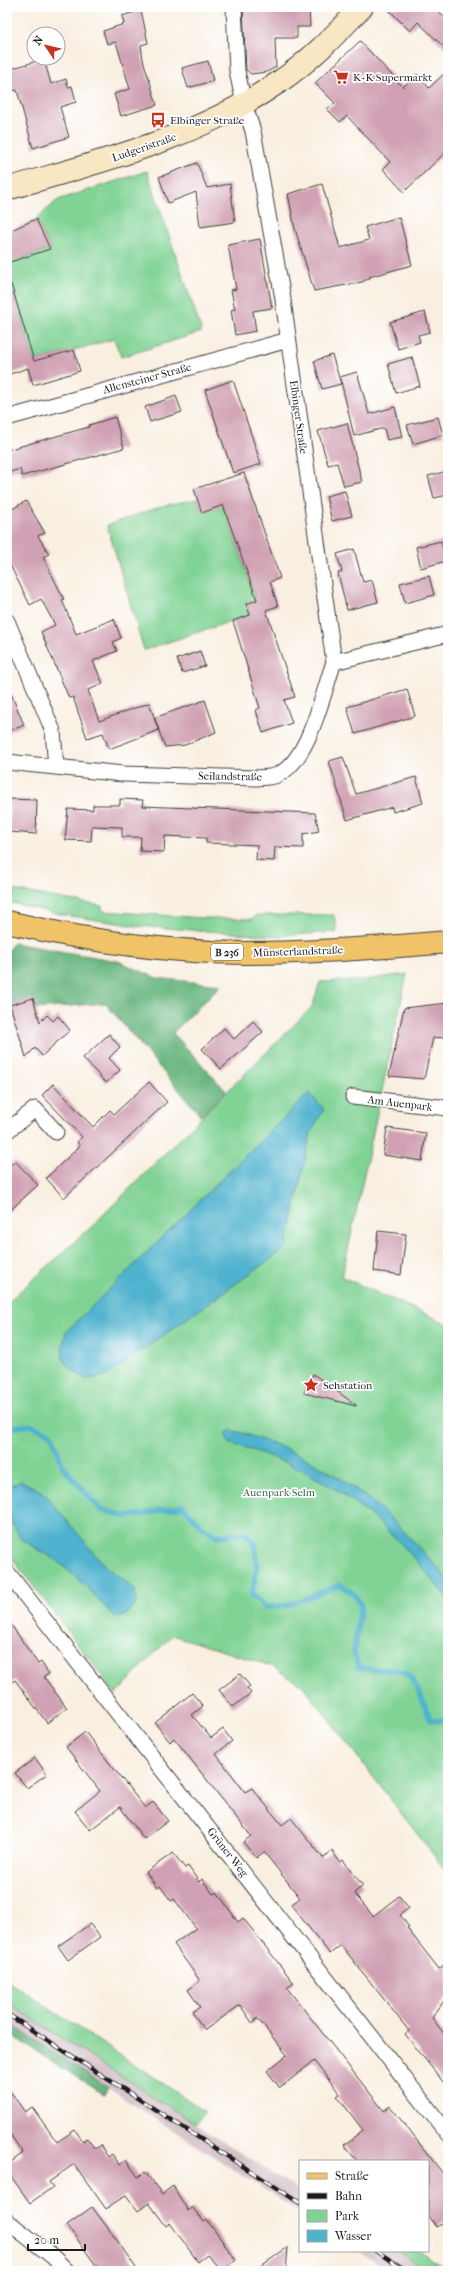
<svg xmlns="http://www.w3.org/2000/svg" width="455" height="2278" font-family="'IM FELL French Canon',serif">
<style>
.industrial{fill:#d2bdc6}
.green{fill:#81d395;stroke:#4e7858}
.forest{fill:#68b57e;stroke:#42684d}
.water{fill:#4fb2ce;stroke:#366775}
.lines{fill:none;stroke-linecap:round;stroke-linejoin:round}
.stream{stroke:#4fb2ce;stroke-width:5.5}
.building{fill:#d0a1b4}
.street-casing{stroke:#3d3c3a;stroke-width:17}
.secondary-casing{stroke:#3d3c3a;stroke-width:24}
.primary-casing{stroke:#3d3c3a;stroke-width:24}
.street{stroke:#fff;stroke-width:15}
.secondary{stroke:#f9e7c3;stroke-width:22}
.primary{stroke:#f1c369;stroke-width:22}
.rail-casing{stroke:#1c1c1c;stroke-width:4.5}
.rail{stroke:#fff;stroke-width:3;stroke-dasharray:9;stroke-linecap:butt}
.labels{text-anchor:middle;stroke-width:3.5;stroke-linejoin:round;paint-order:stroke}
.shield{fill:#fff;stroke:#606060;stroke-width:1}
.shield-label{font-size:10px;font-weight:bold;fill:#1c1c1c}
.poi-label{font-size:11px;fill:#1c1c1c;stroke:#fff;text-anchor:start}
.street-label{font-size:11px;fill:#1c1c1c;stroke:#fff}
.park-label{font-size:11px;fill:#44654c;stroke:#fff}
</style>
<rect width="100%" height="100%" fill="#fff"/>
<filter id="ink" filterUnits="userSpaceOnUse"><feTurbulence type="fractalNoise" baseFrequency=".025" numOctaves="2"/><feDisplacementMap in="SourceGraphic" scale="8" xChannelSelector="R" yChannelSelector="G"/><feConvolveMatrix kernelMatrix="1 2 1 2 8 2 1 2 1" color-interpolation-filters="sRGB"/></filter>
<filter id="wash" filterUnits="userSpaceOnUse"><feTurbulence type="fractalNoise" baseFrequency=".012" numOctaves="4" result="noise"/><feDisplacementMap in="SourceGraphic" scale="16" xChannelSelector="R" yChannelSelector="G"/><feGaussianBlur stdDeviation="0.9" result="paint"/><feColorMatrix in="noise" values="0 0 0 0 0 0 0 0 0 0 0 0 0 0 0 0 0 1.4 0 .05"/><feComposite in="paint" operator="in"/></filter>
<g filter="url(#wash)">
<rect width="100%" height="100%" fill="#f9efe1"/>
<path class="industrial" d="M7,2003l293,188v22l-293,-191z
M359,2251h38l33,20h-41z"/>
<path class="green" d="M147,171l55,161 -81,25 -7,-18 -80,22 -27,-89v-9l43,-14 -14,-30 22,-19z
M197,499l5,14 21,-9 33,96 -10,4 4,11 -106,35 -37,-125 59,-20z
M7,889l95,17v5l101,7 50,1 3,-4h78l3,17 -61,4 -139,-10 -73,-11 -57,-13z
M407,974l-65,303 106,47v550l-145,-188 -32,-20 -99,-31 -56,59 -109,-142v-249l82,-74 223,-222 8,-25 43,-2z
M7,1981l198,130 -9,13 -189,-121z
M397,2251h21l26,17c-14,10 -34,-10 -47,-17z"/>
<path class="forest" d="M13,943l105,18 39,17 64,7 -48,48 53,58 -25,25 -96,-113 -69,6 -3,-11 -26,8v-54z
M7,2022l101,66 -4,6 -97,-61z"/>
<path class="water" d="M309,1093l15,16 -13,23 -25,116 -180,128 -20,3c-23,-14 -28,-20 -20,-47z
M231,1430c76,20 138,60 189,119 7,8 25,24 28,33 2,4 0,13 0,18 -60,-81 -121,-130 -219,-157l-4,-9z
M21,1481l22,11 62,74 30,23 1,14 -11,13 -11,1 -28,-31 -29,-25 -36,-22 -13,-23 -1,-29z"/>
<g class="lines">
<path class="stream" d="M7,1428l23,-3 22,9 11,33 37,42 27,8 56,-11 19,21 14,9 29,-3 10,10 2,26 -5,26 13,12 21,-1 54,-21 13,8 8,12 -7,47 4,15c13,4 24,2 37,3 22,1 27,34 36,50l17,1"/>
</g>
<g id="blocks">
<path class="building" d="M243,7h66l1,20h-13v11h-22l1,29 -9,5 -16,2 -5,-4z
M386,7h49l13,14v30l-30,-29 -8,9z
M141,10l7,33 -7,2 2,15 14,45 -36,11 -7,-22 16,-5 -14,-47 -9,2 -4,-13 21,-7 -2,-8z
M360,41l43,46 14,-13 12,14 19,-18v80l-44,42 -21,-23 7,-7 -43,-46 -7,6 -13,-13 8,-6 -20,-20z
M44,59l7,25 15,-5 2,8 4,-1 4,16 -16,5 9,30 -36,11 -16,-58 -10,2v-22z
M208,61l5,20 -25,7 -6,-20z
M197,163l10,25 23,-4 5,38 -35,5 -4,-35 -28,11 -9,-26z
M322,184l18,64 29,-8 -4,-13 34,-10 13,48 -43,12 1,1 -8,4 -48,9 -19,-62 -7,-35z
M36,219l14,30 -43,14v-31z
M260,239l12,69 -19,3 3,20 -21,4 -4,-25 4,-1 -4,-19 5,-1 -8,-44z
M11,284l23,77 40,-11 6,21 -47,14 -5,-17 -21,7v-90z
M425,312l5,20 -12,3 2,7 -22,7 -8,-27z
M332,355l9,29 -19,5 -8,-28z
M412,357l8,29 -24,7 -8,-29z
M357,372l12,42 26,-7 7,30 -15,3 -3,-12 -30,8 -14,-59z
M233,380l28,84 -28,9 -28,-83z
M176,396l6,16 -32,10 -5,-15z
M115,417l9,31 -102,28 -2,-7 -13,4v-23l82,-23v-2z
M438,417l5,18 -30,9 -6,-19z
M347,423l15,59 -18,4 -7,-23 -9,2 -10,-34z
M448,471v24l-14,3 -6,-22z
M244,473l36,105 -10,4 8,24 -12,4 29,87 -11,3 8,23 -29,10 -7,-23 4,-2 -27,-87 17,-6 -4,-11 11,-4 -34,-95 -21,8 -8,-24z
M345,491l7,25 -20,5 -6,-25z
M26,501l19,32 -7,3 11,18 -6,3 21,42 -2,1 14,34 38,-15 7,19 -8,4 4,9 -24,10 10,23 -15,6 11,31 50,-18 10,27 -50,19 -6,-16 -16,5 -14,-41 -4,1 -28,-66 14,-7 -14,-26 -11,6 -23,-46v-47z
M441,541l5,20 -25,7 -5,-21z
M354,549l9,33 9,-2 6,22 -31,8 -9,-37 4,-1 -5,-18z
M429,576l5,19 -29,8 -5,-20z
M200,651l5,15 -23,7 -5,-14z
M7,684l17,41 -17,7z
M407,689l8,27 -60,18 -8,-27z
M205,700l11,32 -31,13 -20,2 -11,-29z
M343,757l13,37 60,-17 7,26 -30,9 -1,-5 -45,13 -18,-59z
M10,799l27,1 -1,34 -27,-2z
M120,799l23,1 -1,6 173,7 4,18 -16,3v14l-28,-1 -1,14 -18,-1 1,-15 -51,-2v-5l-41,-2 -1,16 -24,-1 1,-14h-19v-10l-30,-1 -1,15 -26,-1 3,-31 25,1v-5h27z
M33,998l7,24 7,-7 6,6 5,-5 12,14 -28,26 -7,-8 -9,9 -16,-52z
M448,1003v34l-15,1 -9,41 -35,-3 15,-68z
M253,1021l10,11 -42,37 -19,-20 22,-21 10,11z
M109,1034l11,13 -11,11 11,12 -14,13 -23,-25z
M149,1082l18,20 -103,96 -18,-20 34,-32 -3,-4 5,-5 -40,-42 11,-11 40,43 17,-17 4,4z
M387,1128l39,5 -4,28 -39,-6z
M15,1161l23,24 -31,28v-45z
M378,1231l28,3 -5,41 -27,-4z
M313,1374l43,31v1l-52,-13z
M7,1619l31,45 3,-2 8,12 -5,3 23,31 -20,15 -32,-43 -8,6z
M240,1674l10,12 -3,2 4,5 -18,14 -14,-17z
M192,1693l11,13 -11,9 19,23 12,-9 9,12 -16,13 29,38 7,-4 30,37 9,-7 32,40 9,-7 8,11 3,-2 20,26 -9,7 19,23 26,-20 10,12 -9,7 9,12 -2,1 32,41 9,-7v33l-16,23 16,21v49l-43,-54 4,-3 -68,-86 -11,9 -39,-49 9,-7 -36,-46 -8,6 -13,-16 8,-6 -77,-98 -4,4 -15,-19z
M85,1732l60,76 8,-6 15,19 -24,18 -24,-32 -30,23 -15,-19 25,-20 -34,-44z
M35,1758l12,16 -20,14 -12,-15z
M173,1853l12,15 3,-2 11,16 3,-3 11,15 4,-2 21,30 5,-4 51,65 -7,5 97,123 6,-5 58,74v39l-11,8 -9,-12v-54h-71l-13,-16 19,-15 -26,-34 3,-2 -26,-33 -34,27 -13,-17 20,-16 -30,-37 -4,6 -13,-19 -35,25 -13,-18 8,-5 -12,-17 12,-9 -26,-37 22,-16 -22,-29 -3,2 -11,-15 -3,2 -11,-16z
M90,1924l10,13 -32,23 -10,-14z
M7,2087l18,25 7,-5 25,35 18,-12 8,11 4,-3 8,11 5,-4 8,12 4,-3 8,11 6,-5 12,17 7,-5 17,22 11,-8 15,25 4,-4 12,15 3,-2 29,40 -14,11 -15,-16 -9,7 -28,-39 -4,3 -17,-23 -11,8 -12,-16 -20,14 -32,-45 -25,18 4,5 -23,16 -23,-32v-6l16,-12 -13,-19h-3z
M92,2207l24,32 22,32h-38l-33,-46z
M288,2247l-2,24h-32z"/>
</g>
</g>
<g filter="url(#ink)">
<use href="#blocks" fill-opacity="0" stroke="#3d3c3a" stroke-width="1"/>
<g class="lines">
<g class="street-casing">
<path id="street" d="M234,7l3,64 7,33 9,27 29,162 52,369
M7,418l281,-78
M7,621l46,110 3,36
M7,762l116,12 133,4c6,-1 15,0 21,-3 32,-13 46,-83 57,-113l114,-28
M353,1097l95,11
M7,1131l28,-22 21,23
M7,1572l441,562
M7,2221l45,35 15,15"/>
</g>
<g class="secondary-casing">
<path id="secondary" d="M7,189c94,-28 190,-51 272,-107 31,-21 57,-48 83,-75"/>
</g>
<g class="primary-casing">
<path id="primary" d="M7,922c76,18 159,30 238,31 68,0 135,-5 203,-11"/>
</g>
<use href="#street" class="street"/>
<use href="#secondary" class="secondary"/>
<use href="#primary" class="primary"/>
<g class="rail-casing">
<path id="rail" d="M7,2014l293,189
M376,2251l31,20"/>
</g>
<use href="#rail" class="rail"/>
</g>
</g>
<defs>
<g id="supermarket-bare" transform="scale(1.2)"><path d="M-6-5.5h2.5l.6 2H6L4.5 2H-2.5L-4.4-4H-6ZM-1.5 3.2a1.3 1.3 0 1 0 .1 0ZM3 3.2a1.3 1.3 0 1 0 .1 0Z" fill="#c8321e" stroke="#fff" stroke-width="2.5" paint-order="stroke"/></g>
<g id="bus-bare" transform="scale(1.2)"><path d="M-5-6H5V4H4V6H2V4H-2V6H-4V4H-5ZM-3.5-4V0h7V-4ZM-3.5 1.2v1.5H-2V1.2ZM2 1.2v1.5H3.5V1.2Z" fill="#c8321e" stroke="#fff" stroke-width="2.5" paint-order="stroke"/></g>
<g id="sight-bare" transform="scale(1.2)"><path d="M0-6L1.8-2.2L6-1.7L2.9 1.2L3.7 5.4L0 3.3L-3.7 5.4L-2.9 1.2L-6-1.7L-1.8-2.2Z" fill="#c8321e" stroke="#fff" stroke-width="2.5" paint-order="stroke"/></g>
</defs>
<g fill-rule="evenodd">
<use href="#supermarket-bare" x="341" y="77"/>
<use href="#bus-bare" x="158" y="120"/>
<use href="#sight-bare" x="311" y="1385"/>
</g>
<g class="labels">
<rect class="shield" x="211" y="944" width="32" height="16" rx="3"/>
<g class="shield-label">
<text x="227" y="956">B 236</text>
</g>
<g class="poi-label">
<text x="353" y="81">K+K Supermarkt</text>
<text x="170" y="124">Elbinger Straße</text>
<text x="323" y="1389">Sehstation</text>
</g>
<g class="street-label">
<text transform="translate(144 147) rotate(-19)" y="4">Ludgeristraße</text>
<text transform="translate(147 378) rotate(-15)" y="4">Allensteiner Straße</text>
<text transform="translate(299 417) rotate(82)" y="4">Elbinger Straße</text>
<text transform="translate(230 776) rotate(1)" y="4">Seilandstraße</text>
<text transform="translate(298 951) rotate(-2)" y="4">Münsterlandstraße</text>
<text transform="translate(400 1103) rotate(7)" y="4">Am Auenpark</text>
<text transform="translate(228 1852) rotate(52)" y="4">Grüner Weg</text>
</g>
<g class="park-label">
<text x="279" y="1496">Auenpark Selm</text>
</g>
</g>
<rect width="455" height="2278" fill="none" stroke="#fff" stroke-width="24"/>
<rect x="299" y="2160" width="130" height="92" fill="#ffffff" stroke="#a4a4a4"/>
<rect x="307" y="2173" width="20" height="6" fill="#f1c369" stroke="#a4a4a4"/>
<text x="335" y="2180" font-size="12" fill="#1c1c1c">Straße</text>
<rect x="307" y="2193" width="20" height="6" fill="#1c1c1c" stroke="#a4a4a4"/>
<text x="335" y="2200" font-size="12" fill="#1c1c1c">Bahn</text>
<rect x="307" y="2210" width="20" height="12" fill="#81d395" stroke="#a4a4a4"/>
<text x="335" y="2220" font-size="12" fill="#1c1c1c">Park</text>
<rect x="307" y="2230" width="20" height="12" fill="#4fb2ce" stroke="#a4a4a4"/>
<text x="335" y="2240" font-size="12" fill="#1c1c1c">Wasser</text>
<g transform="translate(46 46) rotate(305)"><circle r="19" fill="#ffffff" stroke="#a4a4a4"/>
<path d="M0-3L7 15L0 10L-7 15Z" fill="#c8321e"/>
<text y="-6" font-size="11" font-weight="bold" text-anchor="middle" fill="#1c1c1c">N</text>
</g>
<path d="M28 2244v6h57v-6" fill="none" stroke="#1c1c1c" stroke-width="2"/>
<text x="34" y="2244" font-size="12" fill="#1c1c1c" stroke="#ffffff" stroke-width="3" paint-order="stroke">20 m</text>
</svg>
